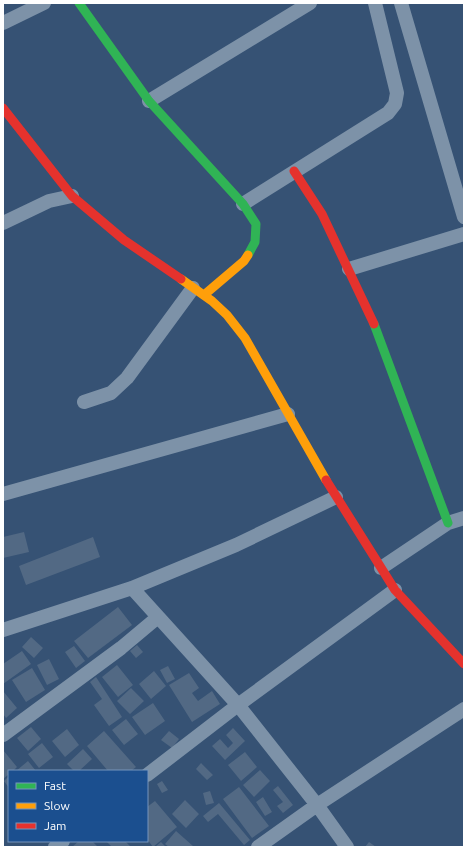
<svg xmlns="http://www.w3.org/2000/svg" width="467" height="850" font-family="Ubuntu,sans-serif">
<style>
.building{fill:#526984}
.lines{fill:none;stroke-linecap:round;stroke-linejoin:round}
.street{stroke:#7d92a8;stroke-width:14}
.fast{stroke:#30b455;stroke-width:9}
.slow{stroke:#ff9f0a;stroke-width:9}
.jam{stroke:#e5322d;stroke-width:9}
</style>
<rect width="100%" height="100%" fill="#365274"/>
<path class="building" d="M24,532l5,20 -26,6v-21z
M93,537l7,20 -74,28 -7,-19z
M118,607l14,18 -44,33 -14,-17z
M31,637l12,11 -9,10 -12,-11z
M137,645l6,7 -7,6 -6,-7z
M74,646l11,15 -9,7 -11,-16z
M22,651l9,13 -28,20v-20z
M49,659l10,20 -12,6 -10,-20z
M117,665l16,20 -15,12 -16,-20z
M168,666l7,13 -8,4 -7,-13z
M32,668l13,22 -19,12 -14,-22z
M154,671l12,15 -15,13 -12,-15z
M189,673l10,15 -7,5 6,8 14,-10 8,13 -28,18 -23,-37z
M96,677l26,40 -13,9 -15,-21 8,-6 -12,-17z
M131,688l13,13 -14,13 -13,-13z
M3,691l14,17 -11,10 -3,-4z
M153,703l12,18 -20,14 -13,-18z
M126,719l12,15 -14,11 -12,-15z
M31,727l10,12 -13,12 -11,-13z
M233,728l12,13 -20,19 -13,-14 8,-7 8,9 5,-5 -7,-8z
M67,729l12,16 -14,12 -13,-16z
M104,731l32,36 -5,4h-23l-21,-25z
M169,731l10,8 -7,9 -11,-8z
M42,743l11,14 -14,11 -11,-14z
M83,749l9,10 -13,12h-5l-7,-7z
M3,750l14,17 -4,4h-4v3l-6,5z
M245,752l12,15 -16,14 -13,-16z
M28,761l8,10h-20z
M201,763l12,12 -6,5 -11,-11z
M260,770l10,11 -16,16 -11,-12z
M9,776v12l-5,-7z
M162,781l6,9 -6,3 -5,-9z
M278,786l15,19 -10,8 -6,-7 6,-4 -10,-12z
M239,787l30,39 -17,12 -29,-39z
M210,791l4,12 -8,2 -3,-12z
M263,797l9,15 -7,4 -9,-14z
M185,800l14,14 -13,14 -14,-14z
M155,801l22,26 -24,20 -6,-8v-32z
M219,803l31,37 -6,5 -26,-31 -10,8 -5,-6z
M176,831l17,15 -1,1h-23l-4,-3z
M79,841h13l6,6h-26z
M106,841h19l6,6h-19z
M161,842l5,5h-11z
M369,842l7,5h-11z"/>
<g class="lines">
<path class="street" d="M401,3l63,214
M3,23l41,-20
M149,101l161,-98
M243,204l145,-91 7,-9 2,-11 -22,-90
M3,223l46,-22 23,-5
M349,269l115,-35
M84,402l27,-9 16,-15 66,-90
M3,494l285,-80
M381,568l67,-45 16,-5
M132,588l106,117 79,100 30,42
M3,630l129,-42 104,-43 100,-48
M3,735l118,-87 37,-31
M147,775l91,-70 157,-115
M55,847l8,-6
M258,847l59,-42 147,-96"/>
<path class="fast" d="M79,3l70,98 94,103 13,20 -1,18 -7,13
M374,324l74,199"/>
<path class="slow" d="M181,279l31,22 15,14 18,23 81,142
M204,295l40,-34 4,-6"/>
<path class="jam" d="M3,108l69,88 52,44 57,39
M294,171l28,43 52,110
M326,480l69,110 69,74"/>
</g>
<rect width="467" height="850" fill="none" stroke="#ffffff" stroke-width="8"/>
<rect x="8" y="770" width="140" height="72" fill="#1b4f8f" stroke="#7695bc"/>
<rect x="16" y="783" width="20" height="6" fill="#30b455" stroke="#7695bc"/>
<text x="44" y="790" font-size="12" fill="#ffffff">Fast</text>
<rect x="16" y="803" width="20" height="6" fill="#ff9f0a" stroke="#7695bc"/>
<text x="44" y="810" font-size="12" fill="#ffffff">Slow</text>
<rect x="16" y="823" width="20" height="6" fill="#e5322d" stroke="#7695bc"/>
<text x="44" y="830" font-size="12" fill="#ffffff">Jam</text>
</svg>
